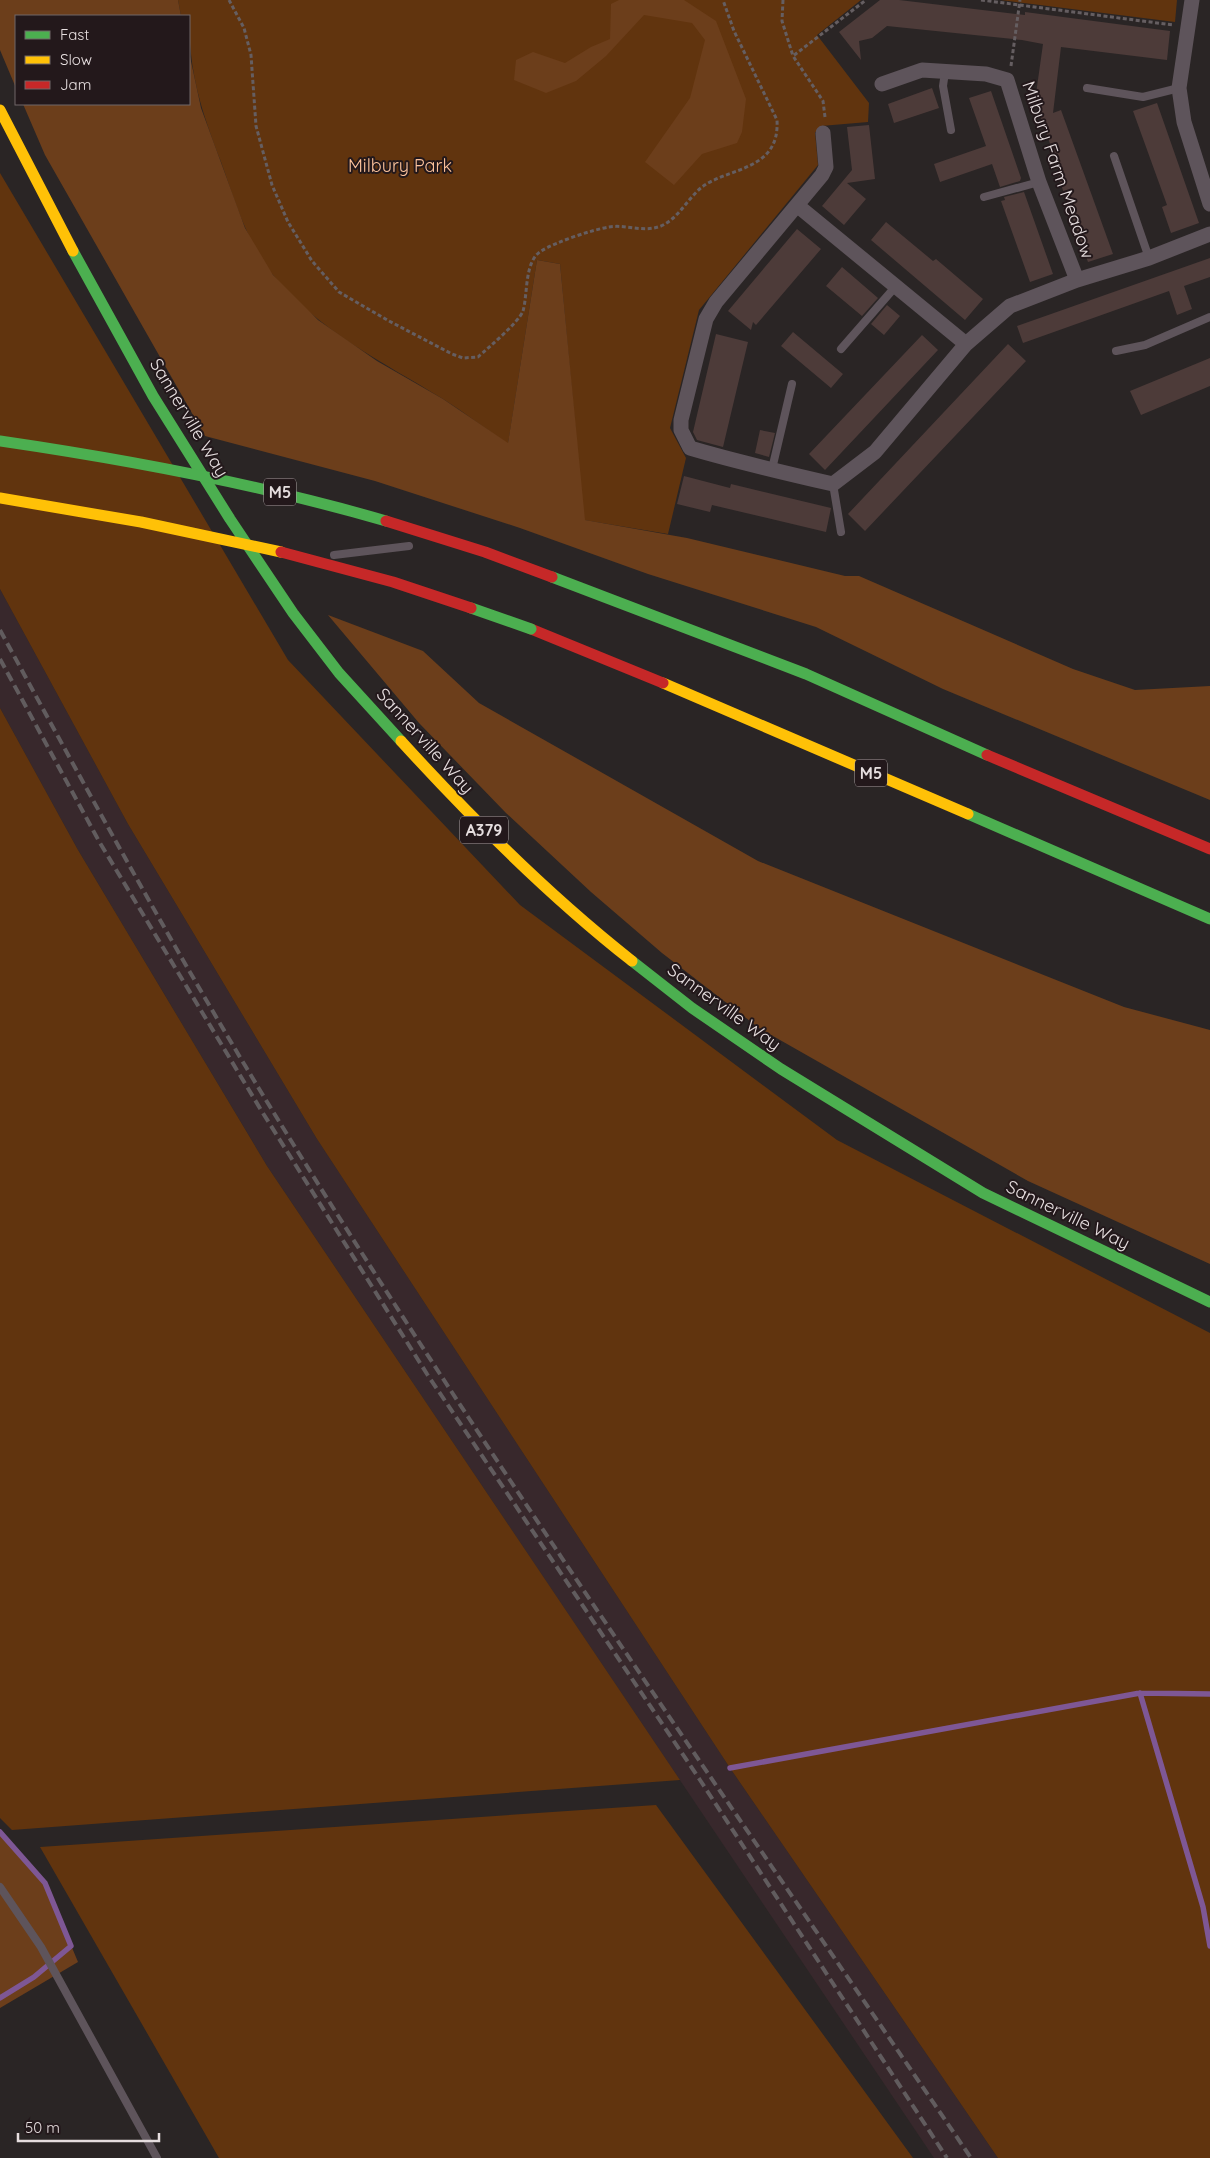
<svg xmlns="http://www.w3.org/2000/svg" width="1210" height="2158" font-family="Quicksand,sans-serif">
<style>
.built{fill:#38282c}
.green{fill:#61340e}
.forest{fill:#6c3e1b}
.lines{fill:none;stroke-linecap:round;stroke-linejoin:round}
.stream{stroke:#7e5795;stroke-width:5.5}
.building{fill:#4d3b39}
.path{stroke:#655e61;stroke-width:3;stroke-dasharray:4 2.5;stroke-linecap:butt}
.lane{stroke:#5e545b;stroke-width:8}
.street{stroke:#5e545b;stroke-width:15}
.fast{stroke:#4caf50;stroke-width:11}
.slow{stroke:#ffc107;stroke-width:11}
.jam{stroke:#c62828;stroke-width:11}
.rail{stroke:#615c5e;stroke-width:4;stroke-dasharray:10 5;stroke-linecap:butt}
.fast-bridge{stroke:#4caf50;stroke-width:11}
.slow-bridge{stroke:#ffc107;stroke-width:11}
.jam-bridge{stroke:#c62828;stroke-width:11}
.labels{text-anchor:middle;stroke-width:4;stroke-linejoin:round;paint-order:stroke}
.shield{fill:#23181b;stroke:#aca3a4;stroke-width:1}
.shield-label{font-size:16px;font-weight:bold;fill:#e6dedf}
.park-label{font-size:18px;fill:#fdc39c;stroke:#23181b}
.street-label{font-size:18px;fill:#e6dedf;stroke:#23181b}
</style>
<rect width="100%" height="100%" fill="#2a2525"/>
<path class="built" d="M0,589l128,235 189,315 413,629 268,390h-64l-667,-992 -189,-316 -78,-142z"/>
<path class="green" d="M178,0h683l-44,35 52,68 -1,19 -47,4v5l-6,1 3,33 -119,145 -29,118 16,30 -18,76 -84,-14 -24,-256 -23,-4 -29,184c-22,-15 -43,-31 -65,-45 -60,-37 -125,-68 -170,-124 -26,-32 -38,-74 -52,-113 -20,-52 -32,-89 -32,-146h-8z
M1001,0h176l-2,22z
M0,173l288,487 232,245 317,235 373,193v825h-212l-268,-390 -413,-629 -189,-315 -128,-235z
M0,708l78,142 189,316 413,614 -668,50 -12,-12z
M656,1805l257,353h-694l-179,-311z"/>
<path class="forest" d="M0,0h178l3,16h-165v72l-16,-38z
M619,0h65l32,21 30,78 -4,33 -5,11 -35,11 -28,31 -29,-23 45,-64 15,-58 -13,-17 -48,-8 -38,41 -30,25 -30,12 -32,-13 2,-20 17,-8 32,11 26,-16 19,-8 1,-35z
M189,52l12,56 44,120 28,47 45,45 59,41 66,38 65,44 29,-183 23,4 25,256 102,18 158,38h14l214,93 62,21 75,-4v114l-267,-111 -127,-62 -168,-53 -128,-46 -145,-47 -170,-45 -160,-281 -22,-51h166z
M328,615l95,36 56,52 279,158 366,146 86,23v234l-182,-83 -269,-153 -97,-75 -71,-61 -85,-79 -87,-90z
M0,1832l45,51 33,79 -78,46z"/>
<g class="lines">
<path class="stream" d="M1140,1693l63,214 7,39
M730,1768l410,-75 70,1
M0,1832l45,51 26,63 -37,31 -34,21"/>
</g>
<path class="building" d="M880,0h19l126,15v-3l145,19 -3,29 -106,-13 -8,66 8,-3 52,144 -25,8 -30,-86 3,-1 -26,-74 8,-57 -21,-4 -135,-14 -15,12 -13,3 2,19 -22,-28z
M932,88l7,20 -45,15 -6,-19z
M991,91l30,87 -1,3 -20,6 -8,-23 -52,18 -6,-18 52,-18 -17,-48z
M1157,103l42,120 -28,10 -9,-26 5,-2 -34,-94z
M869,125l6,54 -28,4 19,16 -22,26 -22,-19 30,-36 -5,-43z
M1024,192l29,82 -23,8 -29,-81 4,-1 -1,-3z
M886,222l47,39 3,-2 47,40 -18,21 -94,-80z
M797,229l24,20 -65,76 -3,-3 -2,8 -23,-19z
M1210,258v19l-26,9 8,23 -15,6 -8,-24 -146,52 -6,-17z
M842,267l36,31 -16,18 -36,-30z
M887,305l13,11 -16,19 -13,-11z
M793,332l50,42 -12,14 -50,-42z
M716,334l32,8 -25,105 -26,-7 -4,-8z
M922,335l16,15 -113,120 -16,-16z
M1008,344l18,17 -161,170 -17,-17z
M1210,358v28l-69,29 -11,-24z
M760,430l15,3 -6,24 -14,-4z
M684,476l46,12 1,-4 100,24 -5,24 -114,-27 -2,7 -33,-8z"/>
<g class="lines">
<path class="path" d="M229,0l15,28 7,27 5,71 16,59 16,37 24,39 27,31 50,29 63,33 11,4 15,-1c10,-9 41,-35 45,-46 5,-17 1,-49 18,-60 15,-9 50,-21 68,-24 17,-3 34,6 52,-1 18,-8 26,-27 41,-39 27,-20 78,-16 75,-67l-43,-89 -11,-31
M783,0l-1,21 11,35
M981,0l192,25
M1011,66l9,-66
M825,117l-2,-16 -30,-45 73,-56"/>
<path class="lane" d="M945,72l-2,14 8,44
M1087,88l56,9 36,-9
M1114,156l35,102
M984,197l55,-15
M841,349l55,-63
M1116,351l29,-6 65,-28
M772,469l20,-85
M833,484l8,48
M334,555l75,-9
M0,1887l41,60 116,211"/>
<path class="street" d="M1192,0l-13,88 5,34 26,82
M882,84l40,-14 64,4 21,6 32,102 38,98
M823,133l3,34 -4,8 -106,127 -10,17 -25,101v10l9,18c47,14 95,25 143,36l42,-32 91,-108 44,-38 67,-26 72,-22 61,-24
M798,206l168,138"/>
<path class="fast" d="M73,251l80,145 77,123 63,94 46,60 62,68
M552,577l254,97 181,81
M968,814l242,105
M632,961l60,47 89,61 202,124 227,109"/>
<path class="slow" d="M0,110l73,141
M663,683l305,131
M401,741c72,79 147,154 231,220"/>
<path class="jam" d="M531,629l132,54
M987,755l223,94"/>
<path class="rail" d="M0,630c87,160 174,320 269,475 221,359 465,704 702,1053
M0,659l100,184 161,267 166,264 273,406 247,378"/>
<path class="fast-bridge" d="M0,441c130,19 259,43 386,80
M471,608l60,21"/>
<path class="slow-bridge" d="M0,498l141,24 140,30"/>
<path class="jam-bridge" d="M386,521l99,31 67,25
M281,552l112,30 78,26"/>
</g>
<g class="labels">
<g class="shield">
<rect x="264" y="478.5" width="32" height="27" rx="4"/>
<rect x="855" y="759.5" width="32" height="27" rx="4"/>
<rect x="460" y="816.5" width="48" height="27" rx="4"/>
</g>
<g class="shield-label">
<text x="280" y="498">M5</text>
<text x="871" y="779">M5</text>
<text x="484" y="836">A379</text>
</g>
<g class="park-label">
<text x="400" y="172">Milbury Park</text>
</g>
<g class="street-label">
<text transform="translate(1058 170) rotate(71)" y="6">Milbury Farm Meadow</text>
<text transform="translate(189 418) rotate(59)" y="6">Sannerville Way</text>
<text transform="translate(425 741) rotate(48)" y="6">Sannerville Way</text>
<text transform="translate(724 1007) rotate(36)" y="6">Sannerville Way</text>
<text transform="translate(1068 1215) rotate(26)" y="6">Sannerville Way</text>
</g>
</g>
<rect x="15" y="15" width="175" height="90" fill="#23181b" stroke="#716769"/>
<rect x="25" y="31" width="25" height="8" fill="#4caf50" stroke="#716769"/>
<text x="60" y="40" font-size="15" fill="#e6dedf">Fast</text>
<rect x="25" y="56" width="25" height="8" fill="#ffc107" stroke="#716769"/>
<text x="60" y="65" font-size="15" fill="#e6dedf">Slow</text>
<rect x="25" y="81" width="25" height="8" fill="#c62828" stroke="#716769"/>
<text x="60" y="90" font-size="15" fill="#e6dedf">Jam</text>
<path d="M18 2133v8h141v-8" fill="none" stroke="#e6dedf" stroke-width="2.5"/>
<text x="25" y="2133" font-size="15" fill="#e6dedf" stroke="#23181b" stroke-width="4" paint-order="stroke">50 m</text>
</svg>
